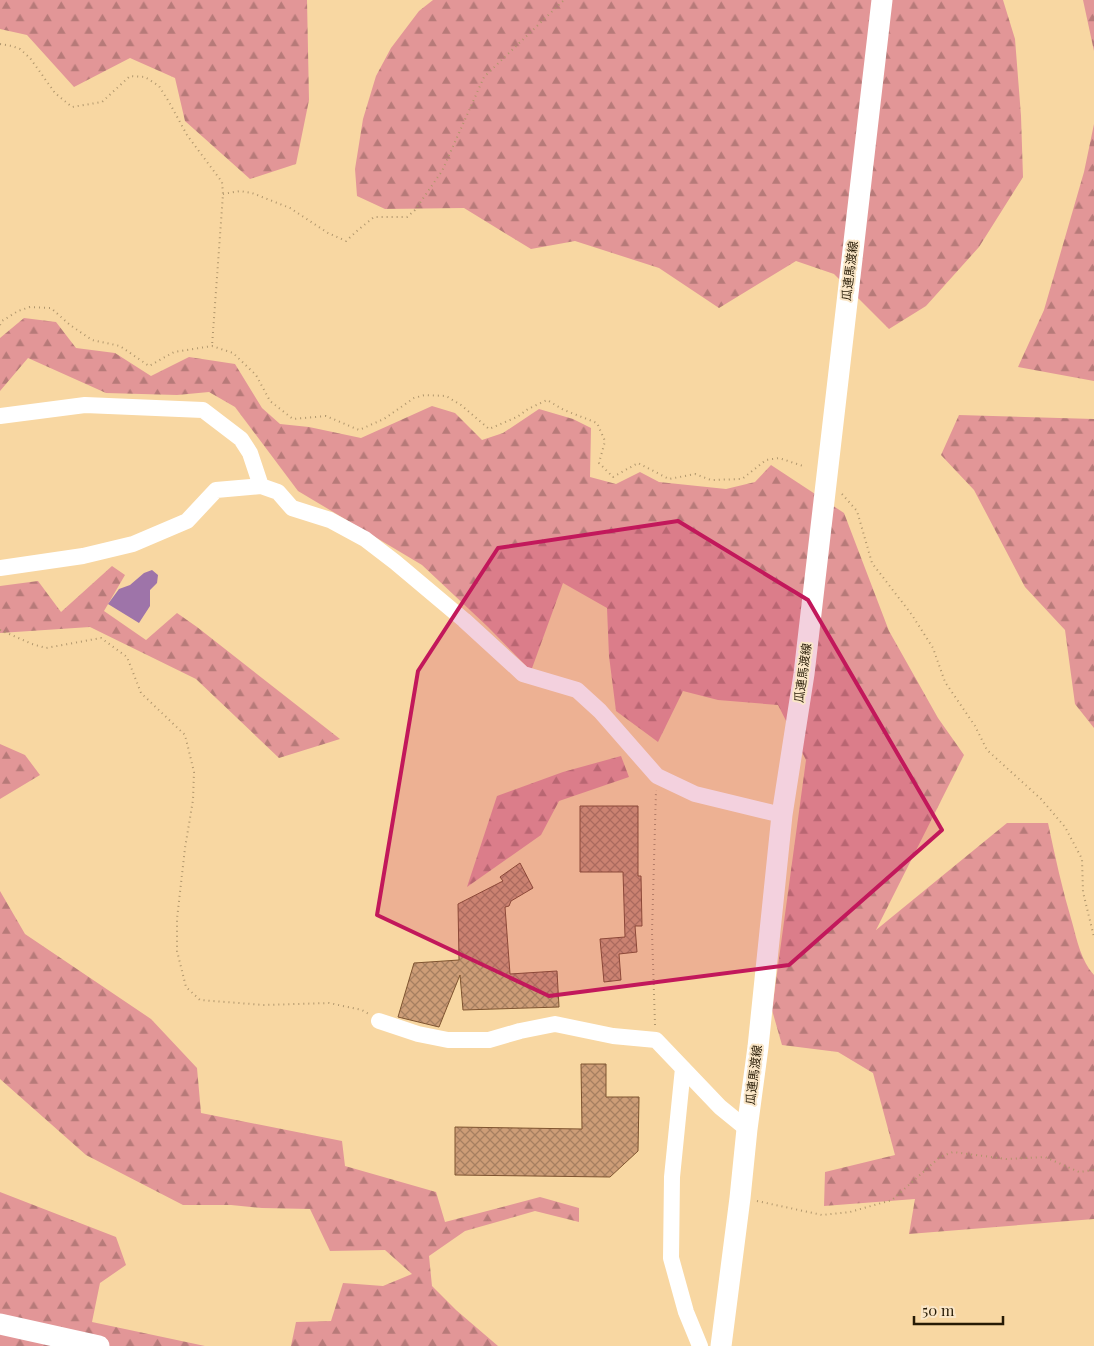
<svg xmlns="http://www.w3.org/2000/svg" width="1094" height="1346" font-family="'Playfair Display','Noto Sans JP',serif">
<style>
.forest{fill:url(#forest-firs)}
.water{fill:#9e74a9}
.building{fill:url(#building-cross-hatch);stroke:#7f5430}
.lines{fill:none;stroke-linecap:round;stroke-linejoin:round}
.path{stroke:#b0966c;stroke-width:2;stroke-dasharray:1 4;stroke-linecap:butt}
.minor{stroke:#fff;stroke-width:16}
.major{stroke:#fff;stroke-width:21}
.marked{fill:#c2185b;fill-opacity:0.2;stroke:#c2185b;stroke-width:4;stroke-linejoin:round}
.labels{text-anchor:middle;stroke-width:4;stroke-linejoin:round;paint-order:stroke}
.street-label{font-size:12px;fill:#261a05;stroke:#fae6c7}
</style>
<defs>
<pattern id="forest-firs" width="22" height="20" patternUnits="userSpaceOnUse" patternTransform="scale(1.25)"><rect width="22" height="20" fill="#e29697"/><path d="M5 1l3.5 6h-7zM16 11l3.5 6h-7z" fill="#b77a79"/></pattern>
<pattern id="building-cross-hatch" width="8" height="8" patternUnits="userSpaceOnUse" patternTransform="scale(1.25)"><rect width="8" height="8" fill="#cd9d77"/><path d="M0 0l8 8M0 8l8-8" fill="none" stroke="#a67f60"/></pattern>
</defs>
<rect width="100%" height="100%" fill="#f8d7a2"/>
<path class="forest" d="M0,0h307l2,100 -13,64 -46,15 -65,-58 -10,-43 -45,-20 -56,29 -47,-52 -27,-6z
M433,0h570l12,39 6,77 2,61 -44,70 -53,59 -37,23 -55,-55 -38,-13 -77,47 -60,-40 -84,-27 -44,8 -67,-41 -79,1 -28,-13 -2,-27 8,-50 13,-43 15,-28 28,-37z
M1083,0h11v51z
M1094,124v257l-76,-14 26,-57 40,-138z
M24,318l32,4 20,26 39,5 36,23 38,-19 46,7 27,44 18,16 29,3 52,11 71,-32 23,7 27,27 21,-7 36,-24 34,10 18,9 -1,49 26,7 24,-12 19,10 67,7 29,-7 16,-17 73,48 45,118 49,87 26,37 -88,175 131,-107h41c7,33 14,66 24,99 5,18 9,39 22,53v244l-185,15 6,-35 -91,7 1,-34 70,-17 -22,-82 -35,-21 -56,-7 -10,-35 34,-250 -28,-55 -60,-5 -35,-9 -25,51 -42,-31 -7,-55 -2,-48 -44,-25 -32,88 -43,-44 -66,-62 -124,-74 -63,-84 -26,-15 -32,3 -71,-2 -78,-35 -28,33v-53z
M959,415l135,4v309l-19,-24 -10,-74 -40,-43 -51,-97 -33,-35z
M112,566l13,9 -21,36 42,29 31,-27 20,14 143,112 -61,19 -83,-79 -106,-52 -90,6v-47l38,-5 23,31z
M0,744l25,11 15,20 -40,24z
M621,756l8,21 -70,24 -18,34 -74,52 30,-91 66,-24z
M0,891l25,43 126,85 46,49 4,45 141,28 3,25 91,26 9,30 95,-25 39,11v14l-44,-11 -70,20 -36,25 3,30 24,24 42,36h-207l5,-24 35,-1 12,-38 40,3 29,-12 -27,-24 -55,1 -20,-42 -48,-1 -31,-3h-48l-97,-50 -86,-76z
M0,1192l116,45 10,28 -26,18 -8,39 113,24h-205z"/>
<path class="water" d="M152,570l6,5 -1,8 -7,7v16l-11,17 -31,-19 11,-15 11,-4 14,-12z"/>
<path class="building" d="M580,806h58v70h3l1,50h-7l2,26 -18,2 2,26 -17,2 -4,-43 25,-2 -2,-65h-43z
M520,863l13,25 -22,13 -2,5 -4,1 5,67 47,-3 2,36 -96,3 -3,-35 -21,52 -41,-10 16,-54 45,-3 -1,-56 45,-23 -3,-4z
M581,1064h25v33h33l-1,54 -28,26 -155,-2v-48l127,2z"/>
<g class="lines">
<path class="path" d="M0,44l12,2 8,3 10,9 25,35 17,14 30,-5 28,-26 15,1 14,9 10,16 18,33 35,47 1,12 -11,152
M223,194l17,-3 12,2 38,15 38,25 18,8 12,-11 16,-13h33l8,-7 27,-39 42,-94 80,-77
M0,325l2,-4 16,-10 12,-4 21,1 19,17 22,15 28,6 29,20 25,-14 38,-6 21,7 23,22 14,26 23,18 33,-3 33,14 25,-11 30,-21 11,-3 21,1 15,9 28,24 28,-12 11,-8 19,-9 17,10 33,13 8,18 -6,22 14,14 25,-14 31,16 26,-5 16,6 31,-1 24,-19 13,-2 24,8
M842,494l15,17 15,52 40,52 21,33 12,34 30,44 12,24 54,49 24,28 17,32 1,33 11,45
M0,630l32,14 14,4 55,-10 26,19 14,36 44,42 9,37 -1,28 -8,48 -8,71v32l9,36 14,13 64,5 65,-2 33,7 7,4
M655,1025l-3,-93 4,-142
M757,1201l65,14 28,-3 42,-12 48,-43 13,-5 53,7 39,-2 34,15 15,-2"/>
<path class="minor" d="M0,416l85,-11 118,5 38,29 9,14 11,33
M0,568l83,-12 50,-12 54,-23 29,-31 45,-4 17,6 14,16 38,12 35,19 30,23 69,58 59,54 54,16 23,21 57,65 38,18 87,21
M379,1021l39,13 30,6h41l31,-9 35,-7 58,12 43,4 64,67 27,22
M683,1068l-11,109 -1,81 15,54 14,34"/>
<path class="major" d="M0,1324l99,22
M721,1346l19,-148 7,-69 11,-82 24,-232 22,-141 78,-674"/>
</g>
<path class="marked" d="M678,521l130,79 134,230 -153,135 -240,31 -172,-81 41,-244 80,-123z"/>
<g class="labels">
<g class="street-label">
<text transform="translate(850 271) rotate(-83)" y="4">瓜連馬渡線</text>
<text transform="translate(803 673) rotate(-82)" y="4">瓜連馬渡線</text>
<text transform="translate(754 1075) rotate(-83)" y="4">瓜連馬渡線</text>
</g>
</g>
<path d="M914 1316v8h89v-8" fill="none" stroke="#261a05" stroke-width="2.5"/>
<text x="922" y="1316" font-size="15" fill="#261a05" stroke="#fae6c7" stroke-width="4" paint-order="stroke">50 m</text>
</svg>
